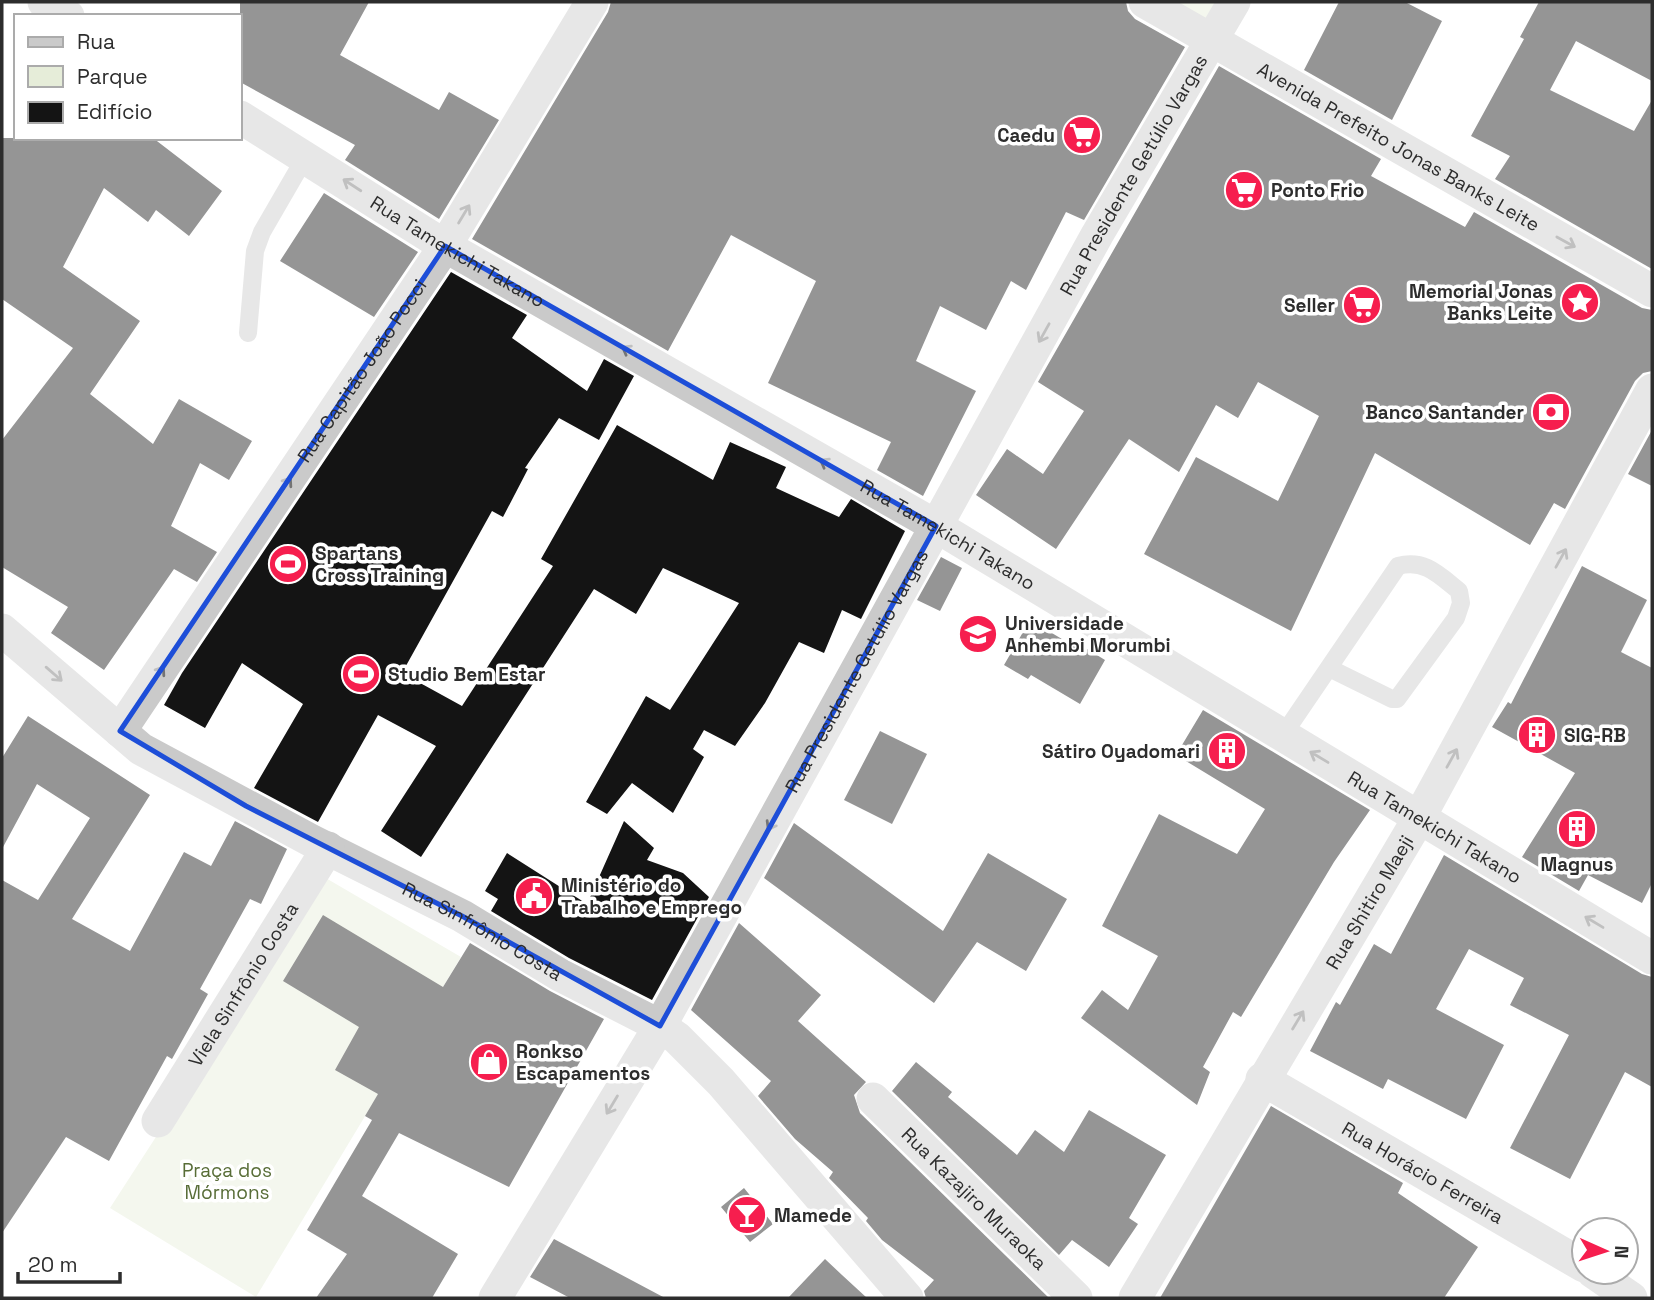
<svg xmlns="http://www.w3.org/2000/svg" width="1654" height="1300" font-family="'Space Grotesk',sans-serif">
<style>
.green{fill:#e6edd9}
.building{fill:#141414}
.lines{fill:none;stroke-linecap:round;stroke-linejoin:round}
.service{stroke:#cacaca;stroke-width:18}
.minor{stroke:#cacaca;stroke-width:33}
.oneway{stroke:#747474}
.marked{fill:none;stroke:#1d4ed8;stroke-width:5;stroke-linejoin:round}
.labels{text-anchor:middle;stroke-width:7;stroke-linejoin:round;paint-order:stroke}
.poi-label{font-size:19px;font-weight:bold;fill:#2d2d2d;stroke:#fff;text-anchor:start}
.street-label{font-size:19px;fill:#2d2d2d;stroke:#fff}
.park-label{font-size:19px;fill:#586d37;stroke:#fff}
</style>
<rect width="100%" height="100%" fill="#fff"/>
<path class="green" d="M1145,2h89l-22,38z
M324,877l137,80 -205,340 -146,-89z"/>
<path class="building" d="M240,2h129l-29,53 99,55 10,-18 50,28 -60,99 -94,-59 10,-15 -115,-63z
M611,2h515l2,9 7,8 50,28 -101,173 -18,-8 -40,78 -15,-9 -25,49 -46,-24 -24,55 60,30 -53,105 -46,-26 14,-28 -123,-59 48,-102 -85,-46 -63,116 -196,-112 136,-227z
M1339,2h66l37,19 -50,99 -88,-50z
M1539,2h113v79l-76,-40 -26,49 84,41 18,-31v169l-157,-90 15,-23 -39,-20 53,-97 -4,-2z
M1219,66l162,93 -10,17 94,51 9,-15 168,96 10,2v61l-9,2 -8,8 -70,128 -11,-6 -24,42 -155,-92 -84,178 -147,-77 52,-97 82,44 41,-85 -61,-34 -20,36 -22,-13 -37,67 -50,-33 -73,110 -80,-54 31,-46 36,25 41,-63 -46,-29z
M2,138h151l69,53 -33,45 -33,-26 -8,12 -44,-34 -41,79 77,54 -50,73 63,50 26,-45 73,42 -23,39 -29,-17 -29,63 46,26 -20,30 -23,-13 -70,101 -53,-37 17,-26 -66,-40v-127l71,-92 -71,-49z
M324,193l94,59 -44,65 -94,-56z
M451,272l76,43 -15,23 75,53 17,-32 30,17 -35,64 -40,-22 -34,50 3,1 -25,48 -11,-6 -90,162 60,33 91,-140 -12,-7 76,-134 96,55 17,-38 56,25 -10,21 63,29 12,-18 54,32 -44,88 -19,-9 -18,43 -25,-11 -34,61 -30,43 -31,-16 -11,19 11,8 -31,56 -41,-30 -25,31 -21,-12 60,-106 24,14 69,-107 -76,-35 -27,46 -42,-25 -173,268 -40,-26 55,-85 -58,-31 -60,107 -64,-34 49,-84 -61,-41 -37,65 -41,-23 18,-32z
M1652,430v56l-24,-12z
M941,557l21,11 -22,43 -23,-11z
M1582,566l65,34 -26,52 31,16v215l-10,20 -54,-28 -9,16 -57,-34 53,-84 -83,-46 16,-25 3,2z
M1030,620l47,28 2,-4 26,16 -25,44 -49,-29 -3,4 -24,-14z
M1203,710l167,100 -36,52 -93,155 -8,-5 -30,55 7,5 -13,33 -116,-87 21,-28 26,20 30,-54 -56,-30 57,-112 78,40 28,-45 -89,-54z
M28,716l122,79 -78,124 58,32 54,-99 27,14 24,-45 52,28 -26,55 -11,-5 -50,90 8,5 -36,65 -5,-3 -58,105 -43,-24 -64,96v-353l36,20 52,-82 -53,-34 -35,65v-91z
M880,731l47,23 -35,70 -48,-24z
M624,821l30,27 -7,12 36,13 26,24 -57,103 -83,-42 -78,-47 7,-12 -13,-8 22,-38 80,51z
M794,823l149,108 45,-78 79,46 -41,72 -49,-29 -43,61 -170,-125z
M1444,855l198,119 10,3v110l-27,-15 -55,107 -60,-31 59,-113 -59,-30 14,-27 -55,-29 -33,60 68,36 -38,74 -78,-40 -5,10 -73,-38 26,-49 4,3 34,-61 17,10z
M323,915l120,72 27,-44 80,48 54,28 -95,168 -110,-54 -37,63 96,58 -26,44h-116l31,-44 -40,-24 65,-110 -7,-4 13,-22 -43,-24 24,-43 -76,-46z
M739,923l82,72 -23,26 68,61 -12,13 6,18 189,185h-123l-2,-7 10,-11 -52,-40 -16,-19 2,-3 -39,-40 4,-6 -38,-33 -37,-43 13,-15 -80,-71z
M916,1062l36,30 -4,5 69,58 18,-25 29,22 25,-42 77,45 -37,63 9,6 -29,43 -37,-27 -13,15 -167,-164z
M1271,1106l132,77 -5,10 80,54 -34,51h-284z
M744,1188l29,36 -23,18 -29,-35z
M554,1239l111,59h-95l-40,-21z
M825,1259l17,16 25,23h-79z"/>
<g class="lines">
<path class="service" d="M248,333l7,-82 7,-19 44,-76
M1283,735l115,-169c27,-7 41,9 61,25l2,12 -5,15 -59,81h-5l-63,-31"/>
<g class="minor">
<path d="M44,2l24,14"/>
<path id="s1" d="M1145,2l507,289"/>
<path id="s2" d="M240,117l205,129 491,280 716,432"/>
<path id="s3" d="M2,630l139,119 171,92 150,75 98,59 100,51 17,12 44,44 186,216"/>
<path id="s4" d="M120,731l325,-485 147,-244"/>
<path id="s5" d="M1262,1079l322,187"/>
<path id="s6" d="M873,1099l203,199"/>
<path id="s7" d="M158,1121l170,-273"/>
<path d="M1593,1272l38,26"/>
<path id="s8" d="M495,1298l165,-272 437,-791 137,-233"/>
<path id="s9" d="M1135,1298l284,-480 233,-428"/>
</g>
</g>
<defs><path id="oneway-shaft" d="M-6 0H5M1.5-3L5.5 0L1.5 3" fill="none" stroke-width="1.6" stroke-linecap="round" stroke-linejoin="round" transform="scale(1.75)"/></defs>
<g class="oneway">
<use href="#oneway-shaft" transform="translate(352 185) rotate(-147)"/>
<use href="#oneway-shaft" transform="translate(464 214) rotate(-59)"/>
<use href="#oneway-shaft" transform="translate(1566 242) rotate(29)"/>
<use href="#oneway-shaft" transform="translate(1044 333) rotate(119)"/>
<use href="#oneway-shaft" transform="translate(631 352) rotate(-150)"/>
<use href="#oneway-shaft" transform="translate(829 465) rotate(-150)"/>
<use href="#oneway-shaft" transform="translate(285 486) rotate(-56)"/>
<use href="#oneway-shaft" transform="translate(1561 558) rotate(-61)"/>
<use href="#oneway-shaft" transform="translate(54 674) rotate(41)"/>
<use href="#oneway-shaft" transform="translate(158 675) rotate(-56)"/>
<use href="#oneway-shaft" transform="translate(1319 757) rotate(-149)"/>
<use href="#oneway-shaft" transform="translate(1452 758) rotate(-61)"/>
<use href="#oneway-shaft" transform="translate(773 821) rotate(119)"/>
<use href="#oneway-shaft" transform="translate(1594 922) rotate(-149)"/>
<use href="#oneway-shaft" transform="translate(1298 1020) rotate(-59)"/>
<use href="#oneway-shaft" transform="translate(612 1105) rotate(121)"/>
</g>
<path d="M0 0H1654V1300H0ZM445,246l491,280 -276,500 -198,-110 -216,-110 -126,-75z" fill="#fff" fill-opacity=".55" fill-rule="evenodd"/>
<path class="marked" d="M445,246l491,280 -276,500 -198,-110 -216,-110 -126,-75z"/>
<defs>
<g id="supermarket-disc" transform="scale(2.0125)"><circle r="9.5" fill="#f61e4e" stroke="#fff"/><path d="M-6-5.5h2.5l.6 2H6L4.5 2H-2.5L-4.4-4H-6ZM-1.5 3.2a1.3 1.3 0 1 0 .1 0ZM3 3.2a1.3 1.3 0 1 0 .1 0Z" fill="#fff"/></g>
<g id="sight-disc" transform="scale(2.0125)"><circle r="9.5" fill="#f61e4e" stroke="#fff"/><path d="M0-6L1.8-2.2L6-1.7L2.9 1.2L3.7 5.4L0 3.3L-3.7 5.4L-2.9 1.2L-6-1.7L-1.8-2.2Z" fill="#fff"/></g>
<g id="bank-disc" transform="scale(2.0125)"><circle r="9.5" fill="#f61e4e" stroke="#fff"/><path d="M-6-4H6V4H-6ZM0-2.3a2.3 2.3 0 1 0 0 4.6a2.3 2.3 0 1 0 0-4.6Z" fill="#fff"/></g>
<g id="stadium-disc" transform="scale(2.0125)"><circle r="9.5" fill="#f61e4e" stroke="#fff"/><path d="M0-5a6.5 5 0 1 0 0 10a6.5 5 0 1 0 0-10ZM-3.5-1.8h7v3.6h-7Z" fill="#fff"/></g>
<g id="university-disc" transform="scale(2.0125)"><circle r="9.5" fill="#f61e4e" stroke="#fff"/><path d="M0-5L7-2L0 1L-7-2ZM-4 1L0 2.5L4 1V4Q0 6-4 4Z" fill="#fff"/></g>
<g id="building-disc" transform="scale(2.0125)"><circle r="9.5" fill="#f61e4e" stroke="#fff"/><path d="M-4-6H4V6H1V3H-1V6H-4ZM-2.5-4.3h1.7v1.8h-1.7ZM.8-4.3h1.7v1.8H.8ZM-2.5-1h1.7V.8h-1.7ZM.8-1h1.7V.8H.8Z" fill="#fff"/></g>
<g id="civic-disc" transform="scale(2.0125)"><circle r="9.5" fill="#f61e4e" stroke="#fff"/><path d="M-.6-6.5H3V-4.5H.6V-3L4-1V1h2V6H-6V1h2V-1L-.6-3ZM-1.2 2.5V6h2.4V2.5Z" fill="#fff"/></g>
<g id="shop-disc" transform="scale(2.0125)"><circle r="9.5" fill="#f61e4e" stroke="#fff"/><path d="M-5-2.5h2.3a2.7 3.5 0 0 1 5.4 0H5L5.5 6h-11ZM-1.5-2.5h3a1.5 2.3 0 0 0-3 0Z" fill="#fff"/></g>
<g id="bar-disc" transform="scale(2.0125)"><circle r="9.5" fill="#f61e4e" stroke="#fff"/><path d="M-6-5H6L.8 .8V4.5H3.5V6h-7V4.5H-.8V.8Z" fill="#fff"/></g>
</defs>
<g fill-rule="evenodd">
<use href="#supermarket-disc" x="1082" y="135"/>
<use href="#supermarket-disc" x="1244" y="190"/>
<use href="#sight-disc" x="1580" y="302"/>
<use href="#supermarket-disc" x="1362" y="305"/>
<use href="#bank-disc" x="1551" y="412"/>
<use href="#stadium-disc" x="288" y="564"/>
<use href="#university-disc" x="978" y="634"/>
<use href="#stadium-disc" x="361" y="674"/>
<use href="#building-disc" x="1537" y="735"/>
<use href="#building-disc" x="1227" y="751"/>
<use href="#building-disc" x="1577" y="829"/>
<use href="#civic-disc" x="534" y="896"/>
<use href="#shop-disc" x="489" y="1062"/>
<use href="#bar-disc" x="747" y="1215"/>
</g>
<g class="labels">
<g class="poi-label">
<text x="1055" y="142" text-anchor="end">Caedu</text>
<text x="1271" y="197">Ponto Frio</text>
<text x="1553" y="298" text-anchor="end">Memorial Jonas<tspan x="1553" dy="22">Banks Leite</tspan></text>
<text x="1335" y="312" text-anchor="end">Seller</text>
<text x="1524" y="419" text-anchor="end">Banco Santander</text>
<text x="315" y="560">Spartans<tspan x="315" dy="22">Cross Training</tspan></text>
<text x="1005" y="630">Universidade<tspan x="1005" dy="22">Anhembi Morumbi</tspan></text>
<text x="388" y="681">Studio Bem Estar</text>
<text x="1564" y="742">SIG-RB</text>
<text x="1200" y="758" text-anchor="end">Sátiro Oyadomari</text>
<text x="1577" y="871" text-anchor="middle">Magnus</text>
<text x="561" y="892">Ministério do<tspan x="561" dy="22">Trabalho e Emprego</tspan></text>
<text x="516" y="1058">Ronkso<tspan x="516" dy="22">Escapamentos</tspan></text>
<text x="774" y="1222">Mamede</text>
</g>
<g class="street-label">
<text dy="7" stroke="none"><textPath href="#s1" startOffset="292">Avenida Prefeito Jonas Banks Leite</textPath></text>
<text dy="7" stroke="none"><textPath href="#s8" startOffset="1292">Rua Presidente Getúlio Vargas</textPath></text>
<text dy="7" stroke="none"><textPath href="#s2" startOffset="256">Rua Tamekichi Takano</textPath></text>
<text dy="7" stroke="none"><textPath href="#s4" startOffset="434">Rua Capitão João Pocci</textPath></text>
<text dy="7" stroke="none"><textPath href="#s2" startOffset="822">Rua Tamekichi Takano</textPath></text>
<text dy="7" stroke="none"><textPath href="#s8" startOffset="724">Rua Presidente Getúlio Vargas</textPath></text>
<text dy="7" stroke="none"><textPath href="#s2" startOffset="1390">Rua Tamekichi Takano</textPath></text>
<text dy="7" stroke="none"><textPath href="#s9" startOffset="460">Rua Shitiro Maeji</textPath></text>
<text dy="7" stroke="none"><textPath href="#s3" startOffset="570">Rua Sinfrônio Costa</textPath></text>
<text dy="7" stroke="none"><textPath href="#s7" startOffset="161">Viela Sinfrônio Costa</textPath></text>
<text dy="7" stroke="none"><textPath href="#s5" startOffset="186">Rua Horácio Ferreira</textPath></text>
<text dy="7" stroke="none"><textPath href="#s6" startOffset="142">Rua Kazajiro Muraoka</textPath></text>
</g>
<g class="park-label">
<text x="227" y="1177">Praça dos<tspan x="227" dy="22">Mórmons</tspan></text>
</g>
</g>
<rect width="1654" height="1300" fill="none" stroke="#2d2d2d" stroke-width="7"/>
<rect x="14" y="14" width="228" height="126" fill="#ffffff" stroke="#ababab" stroke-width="2"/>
<rect x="28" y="37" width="35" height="10" fill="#cacaca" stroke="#ababab" stroke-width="2"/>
<text x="77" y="49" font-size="21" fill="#2d2d2d">Rua</text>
<rect x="28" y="66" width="35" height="21" fill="#e6edd9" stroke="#ababab" stroke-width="2"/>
<text x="77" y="84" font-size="21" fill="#2d2d2d">Parque</text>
<rect x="28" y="102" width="35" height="21" fill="#141414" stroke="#ababab" stroke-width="2"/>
<text x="77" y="119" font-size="21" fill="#2d2d2d">Edifício</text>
<g transform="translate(1605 1251) rotate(93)"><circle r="33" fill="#ffffff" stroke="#ababab" stroke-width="2"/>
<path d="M0-5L12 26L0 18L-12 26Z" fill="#f61e4e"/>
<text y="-10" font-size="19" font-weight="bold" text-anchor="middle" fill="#2d2d2d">N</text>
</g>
<path d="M18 1272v10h102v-10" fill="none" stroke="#2d2d2d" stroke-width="3.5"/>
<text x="28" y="1272" font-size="21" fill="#2d2d2d" stroke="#ffffff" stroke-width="5" paint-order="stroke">20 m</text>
</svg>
